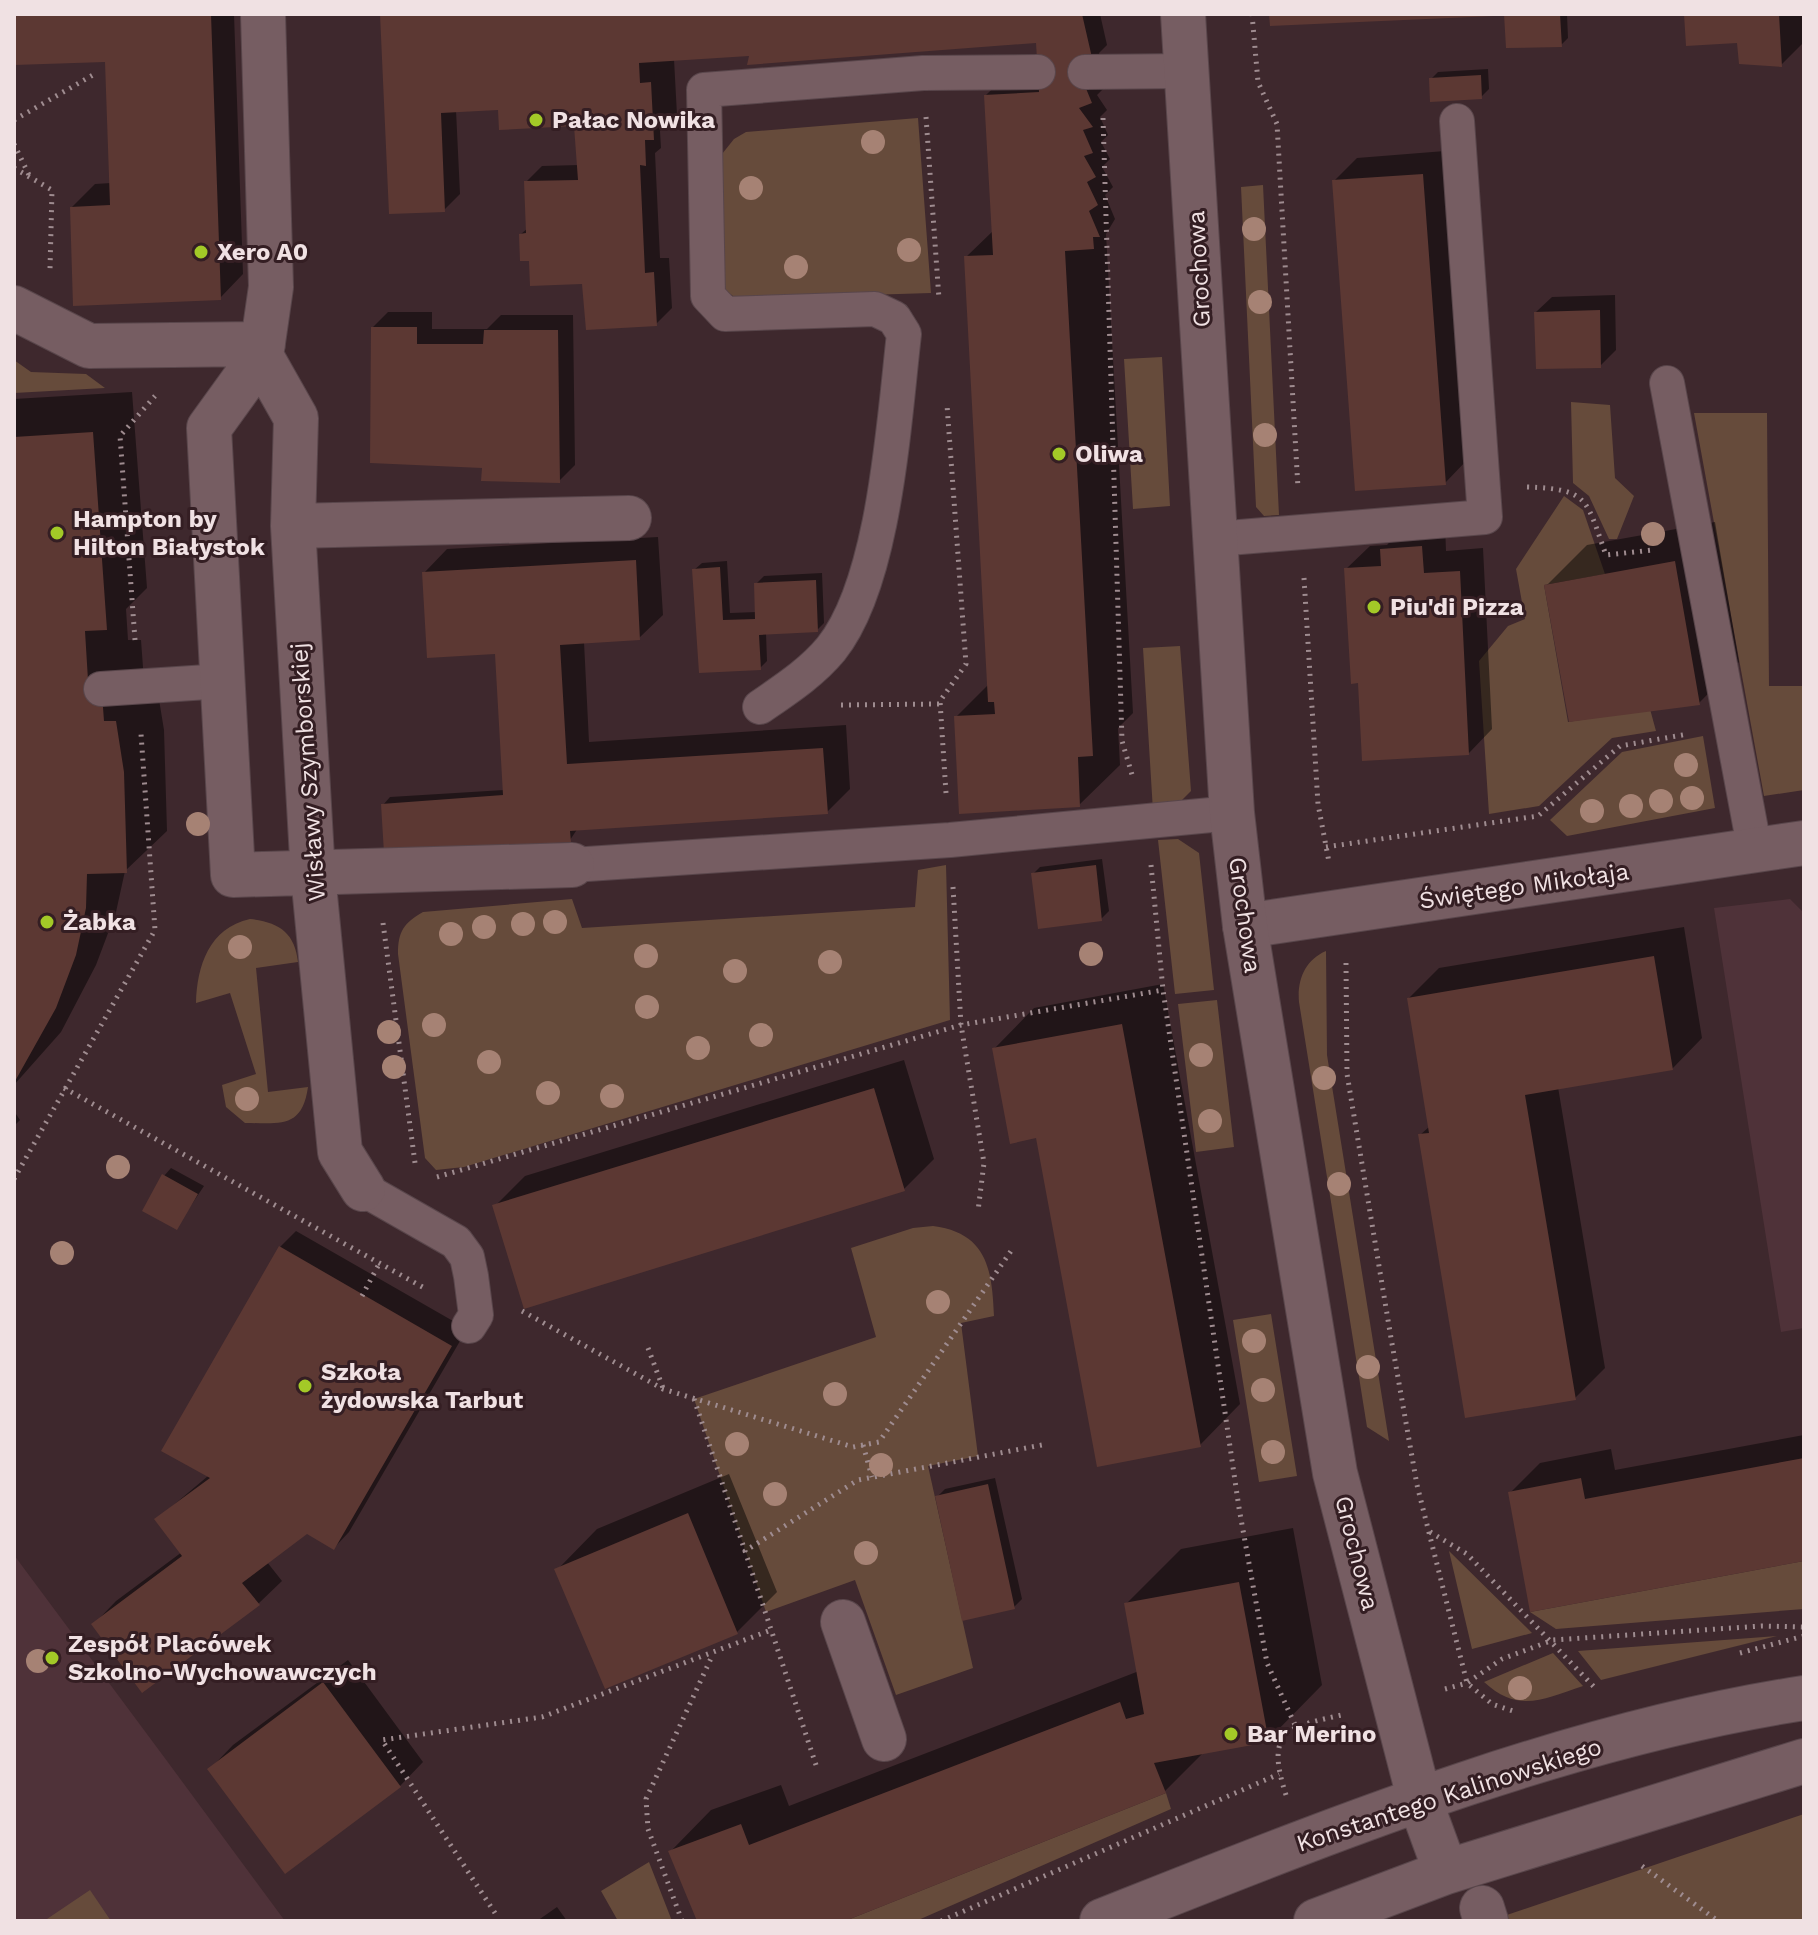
<svg xmlns="http://www.w3.org/2000/svg" width="1818" height="1935" font-family="'Work Sans',sans-serif">
<style>
.built{fill:#4f3239}
.green{fill:#664b3b}
.shadow{fill:#0007}
.building{fill:#5c3833}
.lines{fill:none;stroke-linecap:round;stroke-linejoin:round}
.service-casing{stroke:#59464b;stroke-width:36}
.pedestrian-casing{stroke:#59464b;stroke-width:46}
.minor-casing{stroke:#59464b;stroke-width:46}
.tertiary-casing{stroke:#59464b;stroke-width:46}
.path{stroke:#9f8c90;stroke-width:5;stroke-dasharray:2 6;stroke-linecap:butt}
.service{stroke:#765d62;stroke-width:34}
.pedestrian{stroke:#765d62;stroke-width:44}
.minor{stroke:#765d62;stroke-width:44}
.tertiary{stroke:#765d62;stroke-width:44}
.tree{fill:#a68274}
.poi-dot{fill:#a3c927;stroke:#341e23;stroke-width:3}
.labels{text-anchor:middle;stroke-width:6;stroke-linejoin:round;paint-order:stroke}
.poi-label{font-size:24px;font-weight:bold;fill:#f0e1e3;stroke:#341e23;text-anchor:start}
.street-label{font-size:24px;fill:#f0e1e3;stroke:#341e23}
</style>
<rect width="100%" height="100%" fill="#3e282d"/>
<path class="built" d="M1790,899l14,14v415l-23,4 -67,-424z
M14,1555l153,206 118,160h-271z"/>
<path class="green" d="M918,118l13,175 -194,6 -16,-12 -3,-128 16,-20 12,-7z
M1263,185l16,330 -15,1 -8,-9 -15,-320z
M1162,357l8,149 -37,3 -9,-150z
M14,360l17,12 55,2 19,14 -91,5z
M1571,402l39,3 5,73 19,18 -17,43h-8l-20,-43 -16,-13z
M1694,413h73l2,273h35v104l-40,6z
M1564,496l19,14 22,64 -61,11 24,137 82,-13 6,22 -44,7 -73,68 -50,8 -10,-153 29,-35 17,-7 -9,-50z
M1180,646l11,145 -18,18 -20,2 -10,-163z
M1703,736l12,72 -148,28 -17,-16 72,-68z
M1178,839l21,14 15,137 -39,4 -17,-154z
M946,865l4,155 -486,147 -28,3 -11,-12 -27,-204c0,-23 6,-31 25,-42l149,-13 10,29 333,-21 3,-37z
M250,919c29,3 45,14 48,43l-42,6 12,124 40,-5c-6,42 -28,36 -63,36l-19,-16 -4,-22 34,-11 -26,-81 -34,10c1,-37 13,-75 54,-84z
M1326,951l1,104 62,386 -22,-14 -68,-425c-2,-22 6,-42 27,-51z
M1217,1000l17,147 -38,5 -18,-148z
M933,1226c54,7 59,43 61,90l-33,7 17,133 -50,10 45,202 -77,27 -41,-115 -89,32 -72,-213 182,-62 -25,-89 62,-20z
M1271,1314l26,162 -38,6 -26,-162z
M1449,1551l83,82 -60,16z
M1804,1561v48l-248,20 -26,-17z
M1777,1636l-176,44 -23,-29z
M1553,1653l30,33c-40,13 -64,28 -99,-4z
M1166,1793l5,16 -255,112h-71z
M1804,1814v107h-306v-3z
M649,1862l23,59h-54l-17,-30z
M90,1890l21,31h-67z"/>
<path class="shadow" d="M14,14h220l9,260 -23,24 -148,-91 23,-23 16,-1 -5,-123 -92,3z
M382,14h718l7,31 -8,8 7,33 -9,9 10,15 -7,7 8,18 -7,7 9,17 -8,8 11,20 -8,8 10,24 -9,15 27,479 -15,15 2,37 -41,40 -123,-88 33,-33 -23,-427 28,-27 -8,-135 41,-40 12,-1 -1,-13 -364,18 3,56 -17,16 1,17 -6,5 5,105h9l3,50 -16,16 -72,-42 -53,-23 -10,-25 7,-6 -2,-46 16,-16 37,-1 -3,-41 -76,-16 -44,2 4,84 -16,16z
M1506,14h61l1,24 -7,7z
M1686,14h118v28l-23,23 -42,-28z
M1488,69l1,20 -8,8 -50,-18 7,-7z
M1445,151l23,308 -23,24 -111,-302 23,-23z
M1615,295l1,55 -16,16 -64,-54 16,-15z
M388,312h44v17h55l14,-14h72l2,150 -16,16 -75,-15 -111,-139z
M132,392l15,196 -21,21 2,31h13l3,41h12l8,49 3,101 -42,40 -9,41 -20,53 -35,67 -47,53v-686z
M1715,522l24,140 -40,41 -153,-117 41,-41z
M1445,524l1,27 37,-3 9,181 -23,24 -109,-72 -14,-112 24,-23 17,-1 18,-19z
M658,537l5,78 -24,23 -55,4 5,100 257,-17 4,64 -23,23 -249,16 -8,12 -187,-35 7,-8 114,-7 -8,-138 -72,-79 23,-24z
M727,561l3,52 27,-1 -1,-28 8,-8 58,-3 2,50 -7,7 -51,3 1,28 -7,7 -60,3 -6,-101 8,-7z
M1102,859l7,52 -8,8 -68,-45 7,-7z
M1684,927l18,111 -30,31 -114,18 47,281 -30,30 -155,-263 10,-9 -21,-128 30,-30z
M1163,984l77,420 -40,41 -206,-396 40,-41z
M904,1060l30,99 -30,30 -409,17 30,-30z
M14,1111l6,9 -6,6z
M171,1168l33,18 -28,42 -12,-52z
M296,1231l171,98 -118,203 -15,16 -28,-16 -39,30 15,19 -24,23 -165,21 23,-24 66,-49 -25,-33 51,-43 72,-229z
M1804,1435v124l-294,-66 30,-30 71,-14 4,21z
M729,1474l48,118 -40,40 -180,-62 40,-41z
M995,1478l27,121 -8,8 -77,-110 8,-8z
M1293,1528l29,157 -54,55 -64,12 -40,40 -324,129h-141l-28,-70 40,-41 70,-25 8,21 350,-135 -13,-67 55,-55z
M348,1660l75,102 -23,24 -190,-17 23,-24z
M557,1907l10,14h-30z"/>
<path class="building" d="M14,14h197l10,286 -148,6 -3,-99 40,-2 -5,-143 -91,3z
M380,14h702l11,48 -8,24 7,17 -13,5 14,19 -10,3 10,23 -9,3 12,21 -9,5 11,23 -9,6 11,26h-7l1,12 -29,2 28,505 -15,1 2,50 -121,7 -5,-98 41,-2 -1,-12h-6l-24,-446 29,-1 -9,-160 55,-3 -3,-49 -289,22 2,-9 -110,7 1,20 11,-1 3,58h-9l1,26 -6,-1 5,108 9,-1 3,54 -71,4 -4,-46 -52,2 -1,-25h-9l-1,-27 7,-1 -2,-52 54,-1 -4,-54 -75,4 -1,-20 -57,3 4,99 -56,2z
M1269,14h225v2l-224,10z
M1504,14h56l2,33 -56,1z
M1684,14h95l3,53 -43,-3 -2,-21 -51,3z
M1481,75l1,24 -52,3 -1,-24z
M1423,174l23,311 -91,6 -23,-311z
M1600,310l1,58 -65,1 -2,-57z
M371,327h46v17h66l1,-14h74l2,153 -79,-2 1,-13 -112,-5z
M93,432l14,198 -22,1 3,49h13l3,41h12l8,51 3,101 -40,1 -1,34 -10,47 -20,53 -42,75v-646z
M1422,546l2,27 36,-2 9,184 -107,6 -4,-78 -7,1 -7,-116 37,-2 -1,-17z
M636,560l4,80 -80,5 7,119 256,-16 5,66 -258,17 1,11 -187,11 -3,-49 122,-9 -8,-141 -68,4 -5,-86z
M1675,561l25,144 -131,17 -25,-137z
M720,567l3,53 32,-1 -1,-36 62,-3 2,52 -59,3 2,35 -62,3 -7,-104z
M1096,865l6,56 -64,8 -7,-56z
M1654,956l19,114 -148,25 51,305 -111,18 -47,-284 11,-1 -22,-135z
M1122,1024l79,423 -104,20 -61,-329 -26,6 -18,-96z
M874,1088l31,103 -381,118 -32,-104z
M162,1174l36,20 -21,36 -35,-19z
M279,1246l173,100 -118,204 -27,-16 -65,49 18,22 -118,88 -51,-69 91,-68 -28,-37 56,-41 -49,-27z
M1804,1458v103l-274,51 -22,-120 73,-14 4,21z
M988,1484l27,125 -53,12 -27,-125z
M688,1513l50,121 -133,55 -51,-120z
M1239,1582l30,160 -115,21 12,30 -321,128h-148l-29,-70 73,-27 8,21 371,-143 6,17 18,-5 -20,-111z
M323,1682l78,105 -116,87 -78,-105z"/>
<g class="lines">
<g class="service-casing">
<path id="service" d="M1085,72l101,-1
M1667,383l88,468
M1216,539l269,-22 -28,-396
M101,689l122,-8
M760,707c26,-18 51,-34 71,-58 54,-67 63,-229 73,-315l-10,-16 -19,-9 -150,5 -17,-18 -4,-206 219,-17 115,-1
M572,865l378,-25 282,-27
M363,1189l93,53 11,15 4,19 5,39 -7,11"/>
</g>
<g class="pedestrian-casing">
<path id="pedestrian" d="M1482,1908l4,13"/>
</g>
<g class="minor-casing">
<path id="minor" d="M263,14l8,273 -10,69 -52,72 24,447 339,-10
M14,308l75,38 174,-2
M261,356l35,62 -3,108 20,349 27,277 23,37
M293,526l336,-8
M1245,926l559,-83
M843,1622l41,117"/>
</g>
<g class="tertiary-casing">
<path id="tertiary" d="M1183,14l49,799 13,113 90,547 85,328 26,71
M1102,1921c225,-89 462,-186 702,-223
M1316,1921l130,-49 358,-111"/>
</g>
<path class="path" d="M1252,14l6,68 19,42 21,364
M926,117l13,182
M1103,118l19,623 11,37
M14,120l79,-45
M14,144l16,33
M14,168l38,22 -2,79
M1527,487c63,2 59,13 79,68l47,-5
M1304,578l14,226 11,58
M135,640l-15,-204 35,-40
M841,705l99,-1
M946,793l-6,-92 26,-37 -19,-259
M1326,847l212,-31 82,-70 68,-12
M1151,865l12,125 76,518 28,155 28,62
M953,887l8,138 23,138 -6,48
M383,923l32,240
M1346,963l1,111 44,264 26,147 50,198 25,21 24,8
M64,1088l362,201
M437,1177l524,-152 202,-35
M14,1179l141,-249 -14,-196
M362,1296l17,-32
M522,1311l141,78 190,58 26,-5 132,-191
M648,1348l15,40
M694,1399l51,152
M863,1445l9,32
M1430,1532l37,22 129,135
M1740,1653l64,-17
M1445,1689l22,-6 35,-24 51,-19 209,-14 42,1
M816,1765l-71,-214 113,-71 184,-35
M1286,1795c-22,-67 3,-68 60,-81
M1642,1866l76,55
M495,1913l-113,-173 160,-23 229,-87
M682,1921l-34,-92 -2,-30 67,-145
M941,1921l338,-147"/>
<use href="#service" class="service"/>
<use href="#pedestrian" class="pedestrian"/>
<use href="#minor" class="minor"/>
<use href="#tertiary" class="tertiary"/>
</g>
<g class="tree">
<circle cx="873" cy="142" r="12"/>
<circle cx="751" cy="188" r="12"/>
<circle cx="1254" cy="229" r="12"/>
<circle cx="909" cy="250" r="12"/>
<circle cx="796" cy="267" r="12"/>
<circle cx="1260" cy="302" r="12"/>
<circle cx="1265" cy="435" r="12"/>
<circle cx="1653" cy="534" r="12"/>
<circle cx="1686" cy="765" r="12"/>
<circle cx="1692" cy="798" r="12"/>
<circle cx="1661" cy="801" r="12"/>
<circle cx="1631" cy="806" r="12"/>
<circle cx="1592" cy="811" r="12"/>
<circle cx="198" cy="824" r="12"/>
<circle cx="555" cy="922" r="12"/>
<circle cx="523" cy="924" r="12"/>
<circle cx="484" cy="927" r="12"/>
<circle cx="451" cy="934" r="12"/>
<circle cx="240" cy="947" r="12"/>
<circle cx="1091" cy="954" r="12"/>
<circle cx="646" cy="956" r="12"/>
<circle cx="830" cy="962" r="12"/>
<circle cx="735" cy="971" r="12"/>
<circle cx="647" cy="1007" r="12"/>
<circle cx="434" cy="1025" r="12"/>
<circle cx="389" cy="1032" r="12"/>
<circle cx="761" cy="1035" r="12"/>
<circle cx="698" cy="1048" r="12"/>
<circle cx="1201" cy="1055" r="12"/>
<circle cx="489" cy="1062" r="12"/>
<circle cx="394" cy="1067" r="12"/>
<circle cx="1324" cy="1078" r="12"/>
<circle cx="548" cy="1093" r="12"/>
<circle cx="612" cy="1096" r="12"/>
<circle cx="247" cy="1099" r="12"/>
<circle cx="1210" cy="1121" r="12"/>
<circle cx="118" cy="1167" r="12"/>
<circle cx="1339" cy="1184" r="12"/>
<circle cx="62" cy="1253" r="12"/>
<circle cx="938" cy="1302" r="12"/>
<circle cx="1254" cy="1341" r="12"/>
<circle cx="1368" cy="1367" r="12"/>
<circle cx="1263" cy="1390" r="12"/>
<circle cx="835" cy="1394" r="12"/>
<circle cx="737" cy="1444" r="12"/>
<circle cx="1273" cy="1452" r="12"/>
<circle cx="881" cy="1465" r="12"/>
<circle cx="775" cy="1494" r="12"/>
<circle cx="866" cy="1553" r="12"/>
<circle cx="38" cy="1661" r="12"/>
<circle cx="1520" cy="1688" r="12"/>
</g>
<g class="poi-dot">
<circle cx="536" cy="120" r="8"/>
<circle cx="201" cy="252" r="8"/>
<circle cx="1059" cy="454" r="8"/>
<circle cx="57" cy="533" r="8"/>
<circle cx="1374" cy="607" r="8"/>
<circle cx="47" cy="922" r="8"/>
<circle cx="305" cy="1386" r="8"/>
<circle cx="52" cy="1658" r="8"/>
<circle cx="1231" cy="1734" r="8"/>
</g>
<g class="labels">
<g class="poi-label">
<text x="552" y="128">Pałac Nowika</text>
<text x="217" y="260">Xero A0</text>
<text x="1075" y="462">Oliwa</text>
<text x="73" y="527">Hampton by<tspan x="73" dy="28">Hilton Białystok</tspan></text>
<text x="1390" y="615">Piu'di Pizza</text>
<text x="63" y="930">Żabka</text>
<text x="321" y="1380">Szkoła<tspan x="321" dy="28">żydowska Tarbut</tspan></text>
<text x="68" y="1652">Zespół Placówek<tspan x="68" dy="28">Szkolno-Wychowawczych</tspan></text>
<text x="1247" y="1742">Bar Merino</text>
</g>
<g class="street-label">
<text transform="translate(1199 269) rotate(-93)" y="8">Grochowa</text>
<text transform="translate(308 772) rotate(-94)" y="8">Wisławy Szymborskiej</text>
<text transform="translate(1524 886) rotate(-8)" y="8">Świętego Mikołaja</text>
<text transform="translate(1245 915) rotate(82)" y="8">Grochowa</text>
<text transform="translate(1357 1553) rotate(76)" y="8">Grochowa</text>
<text transform="translate(1449 1795) rotate(-18)" y="8">Konstantego Kalinowskiego</text>
</g>
</g>
<rect width="1818" height="1935" fill="none" stroke="#f0e1e3" stroke-width="32"/>
</svg>
